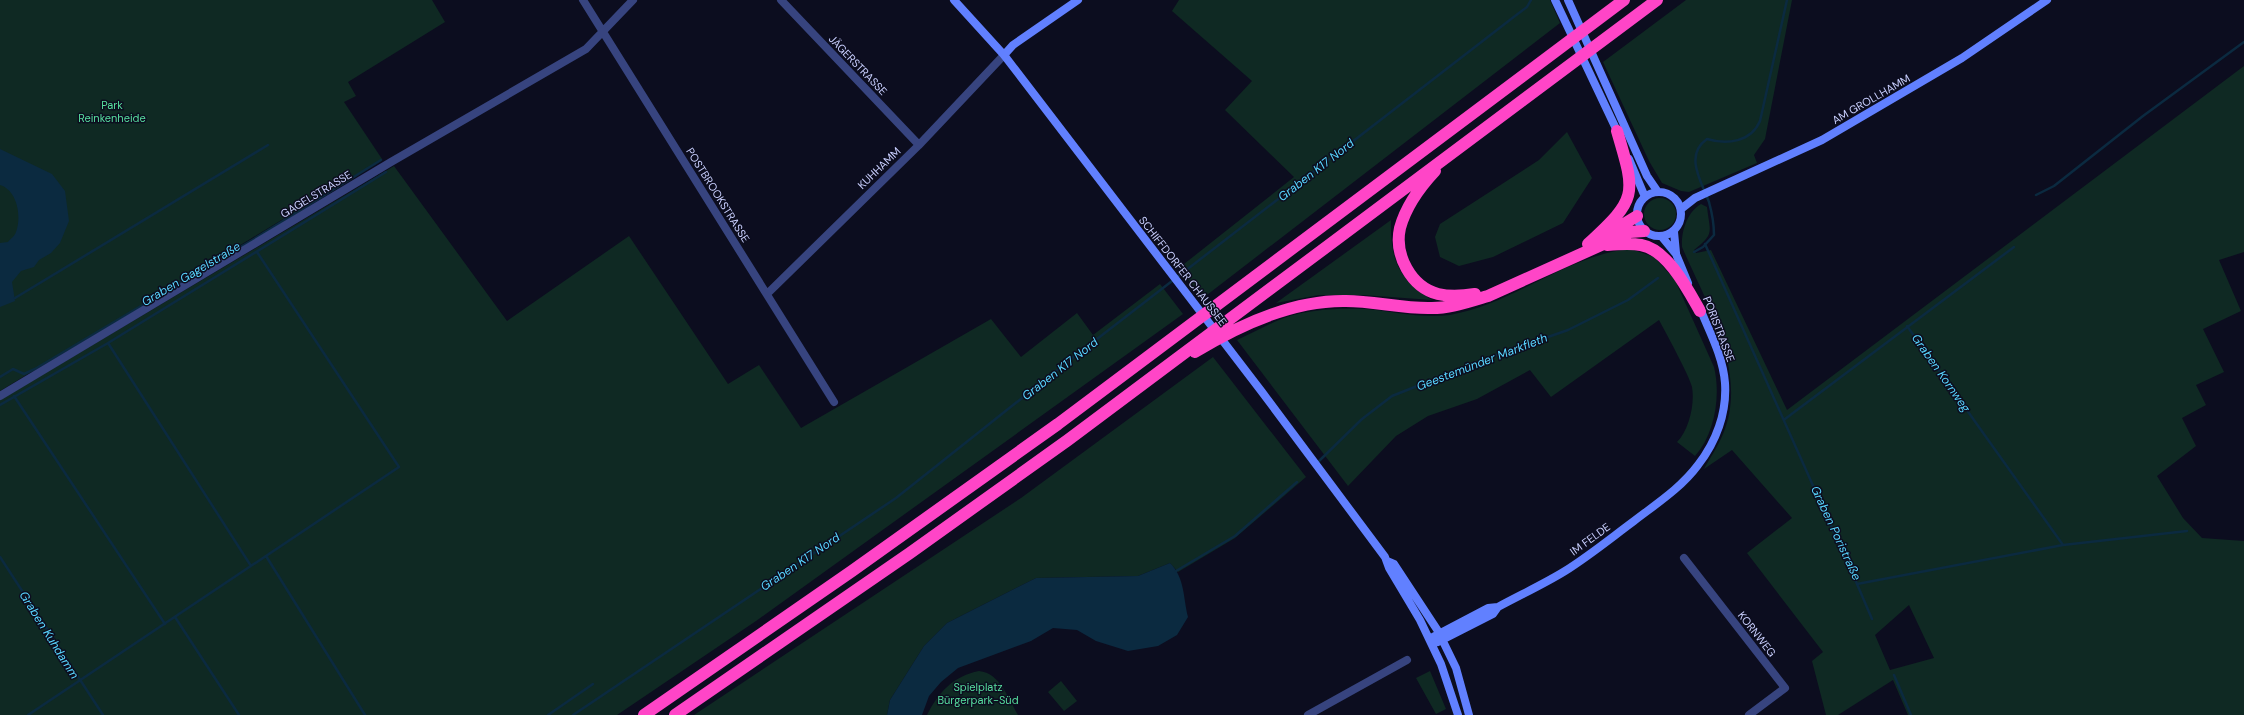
<svg xmlns="http://www.w3.org/2000/svg" width="2244" height="715" font-family="'DM Sans',sans-serif">
<style>
.green{fill:#0f2923;fill-rule:evenodd}
.water{fill:#0b2a40}
.lines{fill:none;stroke-linecap:round;stroke-linejoin:round}
.stream{stroke:#0b2a40;stroke-width:2.5}
.street{stroke:#37447f;stroke-width:8}
.secondary{stroke:#6180ff;stroke-width:8}
.highway{stroke:#ff45c7;stroke-width:12}
.labels{text-anchor:middle;stroke-width:3;stroke-linejoin:round;paint-order:stroke}
.street-label{font-size:11px;fill:#cad0ff;stroke:#0c0d1f}
.park-label{font-size:11px;fill:#57df9f;stroke:#0c0d1f}
.water-label{font-size:12px;font-style:italic;fill:#58d6ff;stroke:#0c0d1f}
</style>
<rect width="100%" height="100%" fill="#0c0d1f"/>
<path class="green" d="M0,0h432l13,22 -97,60 8,14 -12,6 38,57 -382,232z
M1179,0h371l10,23 -357,275 -24,-30 115,-91 -69,-67 27,-29 -80,-70z
M1686,0h106l-27,139 -11,16 3,8 -68,29 -8,-1 -19,-8 -13,-22 -46,-99z
M2244,66v186l-25,8 22,51 -38,18 21,43 -28,13 10,20 -24,13 14,28 -39,30 26,42 19,20 42,3v174h-336l-15,-35 -55,35h-12l-14,-54 11,-9 -76,-99 45,-35 -60,-68 -28,19c6,-11 14,-23 19,-35 26,-62 -17,-131 -41,-187 -1,-15 5,-35 19,-43l6,3c3,26 8,26 -13,43l2,3 15,-3 76,160zM1909,605l25,53 -44,12 -15,-35z
M1567,132l25,46 -29,45 -70,34 -34,9 -19,-9 -5,-20 5,-13 99,-64z
M394,166l113,155 122,-85 99,148 31,-19 42,63 190,-109 30,38 56,-44 16,22 67,-51 23,30 -427,307 -139,94h-617v-315z
M1644 214a16 16 0 1 1 32 0a16 16 0 1 1-32 0Z
M1391,220c-1,39 7,59 41,80l-69,-5h-44l-43,8z
M1631,249l23,8 21,23 39,87c7,28 1,67 -19,89l-18,-14c12,-12 18,-38 15,-55 -2,-10 -27,-56 -33,-67l-108,77 -21,-27 -53,29 -49,17 -32,20 -48,50 -111,-146c16,-7 31,-16 47,-22 25,-9 55,-10 81,-9 28,2 56,10 85,6 64,-11 116,-60 181,-66z
M1213,357l93,120 -71,61 -57,34 -8,-9 -32,13 -102,2 -89,45 -23,23 -34,54 -3,15h-193l327,-217z
M979,671c21,2 29,27 39,44h-91c11,-22 26,-39 52,-44z
M1430,671l16,38 -10,5 -20,-36z
M1061,681l16,20 -13,10 -16,-19z"/>
<path class="water" d="M0,149l52,25 13,17 4,30 -9,22 -9,10 -12,7 -5,7 -13,4 -9,11 3,19 -15,6v-64l8,-1c2,-3 7,-6 8,-10 6,-16 1,-42 -16,-47z
M1170,563c15,15 13,34 18,54l-11,18 -19,11 -30,5 -32,-10 -19,-11 -24,-2 -22,13 -73,27 -17,14 -12,14 -7,19h-35l3,-15 34,-54 23,-23 89,-45 102,-2z"/>
<g class="lines">
<path class="stream" d="M2036,195l18,-9 89,-70 101,-74
M1705,244l152,340 206,-39 124,-14
M1694,252l9,-5 11,-12c0,-11 -2,-22 -5,-33 -8,-21 -25,-47 -2,-63 20,6 44,3 53,-18l27,-121
M15,298l253,-153
M1907,326l156,219
M108,343l143,223
M0,377l13,-8 11,5 11,-5 219,-130 127,-79
M14,396l151,228
M0,405l108,-62 278,-171
M1785,419l229,-172
M1318,462l44,-43 30,-23 96,-38 80,-28 60,-30 30,-22
M266,556l99,159
M0,557l103,158
M1176,571l59,-35 62,-54
M1857,584l15,35
M175,617l64,98
M1894,675l17,40
M28,715l371,-248 -142,-215
M548,715l45,-31
M573,715l323,-217 179,-142 440,-340 12,-9 4,-7"/>
<path class="street" d="M583,0l251,402
M781,0l138,145
M767,294l152,-149 85,-90
M0,396l391,-234 195,-113 47,-49
M1684,558l101,130 -36,27
M1308,715l99,-55"/>
<path class="secondary" d="M954,0l50,55 258,337 123,165 4,11 31,52 21,44 17,51
M1555,0l64,135
M1568,0l79,176 11,16
M1004,55l9,-10 65,-45
M1629,159l16,38
M1637 214a22 22 0 1 1 44 0a22 22 0 1 1-44 0Z
M1681,209l14,-11 127,-58 140,-82 85,-58
M1674,232l2,21
M1662,237l14,17 12,29
M1387,561l7,3 44,67 18,37 13,47
M1429,639l59,-31 10,-1c22,-12 46,-23 67,-36 24,-15 46,-33 69,-50 22,-17 47,-33 64,-56 18,-23 29,-52 27,-82 -2,-27 -16,-52 -26,-77
M1438,642l55,-28 5,-7"/>
<path class="highway" d="M1435,171c-15,16 -29,35 -35,57 -6,27 11,59 38,66 12,3 25,2 37,0
M1606,235l31,-19
M1588,244c50,-46 48,-49 29,-113
M1607,245c11,-1 24,-2 34,0 27,5 47,45 59,66
M1195,352c44,-27 97,-52 151,-51 27,0 54,7 82,7 20,1 40,-6 60,-12l142,-64 14,-1
M644,715l208,-144 206,-147 566,-424
M675,715l235,-162 158,-113 589,-440"/>
</g>
<g class="labels">
<g class="street-label">
<text transform="translate(858 65) rotate(46)" y="4">JÄGERSTRASSE</text>
<text transform="translate(1871 99) rotate(-30)" y="4">AM GROLLHAMM</text>
<text transform="translate(879 168) rotate(-44)" y="4">KUHHAMM</text>
<text transform="translate(316 194) rotate(-31)" y="4">GAGELSTRASSE</text>
<text transform="translate(718 195) rotate(58)" y="4">POSTBROOKSTRASSE</text>
<text transform="translate(1183 271) rotate(52)" y="4">SCHIFFDORFER CHAUSSEE</text>
<text transform="translate(1719 329) rotate(69)" y="4">PORISTRASSE</text>
<text transform="translate(1590 539) rotate(-36)" y="4">IM FELDE</text>
<text transform="translate(1757 634) rotate(52)" y="4">KORNWEG</text>
</g>
<g class="park-label">
<text x="112" y="109">Park<tspan x="112" dy="13">Reinkenheide</tspan></text>
<text x="978" y="691">Spielplatz<tspan x="978" dy="13">Bürgerpark-Süd</tspan></text>
</g>
<g class="water-label">
<text transform="translate(1316 170) rotate(-38)" y="4">Graben K17 Nord</text>
<text transform="translate(191 274) rotate(-31)" y="4">Graben Gagelstraße</text>
<text transform="translate(1482 362) rotate(-21)" y="4">Geestemünder Markfleth</text>
<text transform="translate(1060 369) rotate(-38)" y="4">Graben K17 Nord</text>
<text transform="translate(1941 373) rotate(55)" y="4">Graben Kornweg</text>
<text transform="translate(1836 533) rotate(65)" y="4">Graben Poristraße</text>
<text transform="translate(800 562) rotate(-34)" y="4">Graben K17 Nord</text>
<text transform="translate(49 635) rotate(58)" y="4">Graben Kuhdamm</text>
</g>
</g>
</svg>
